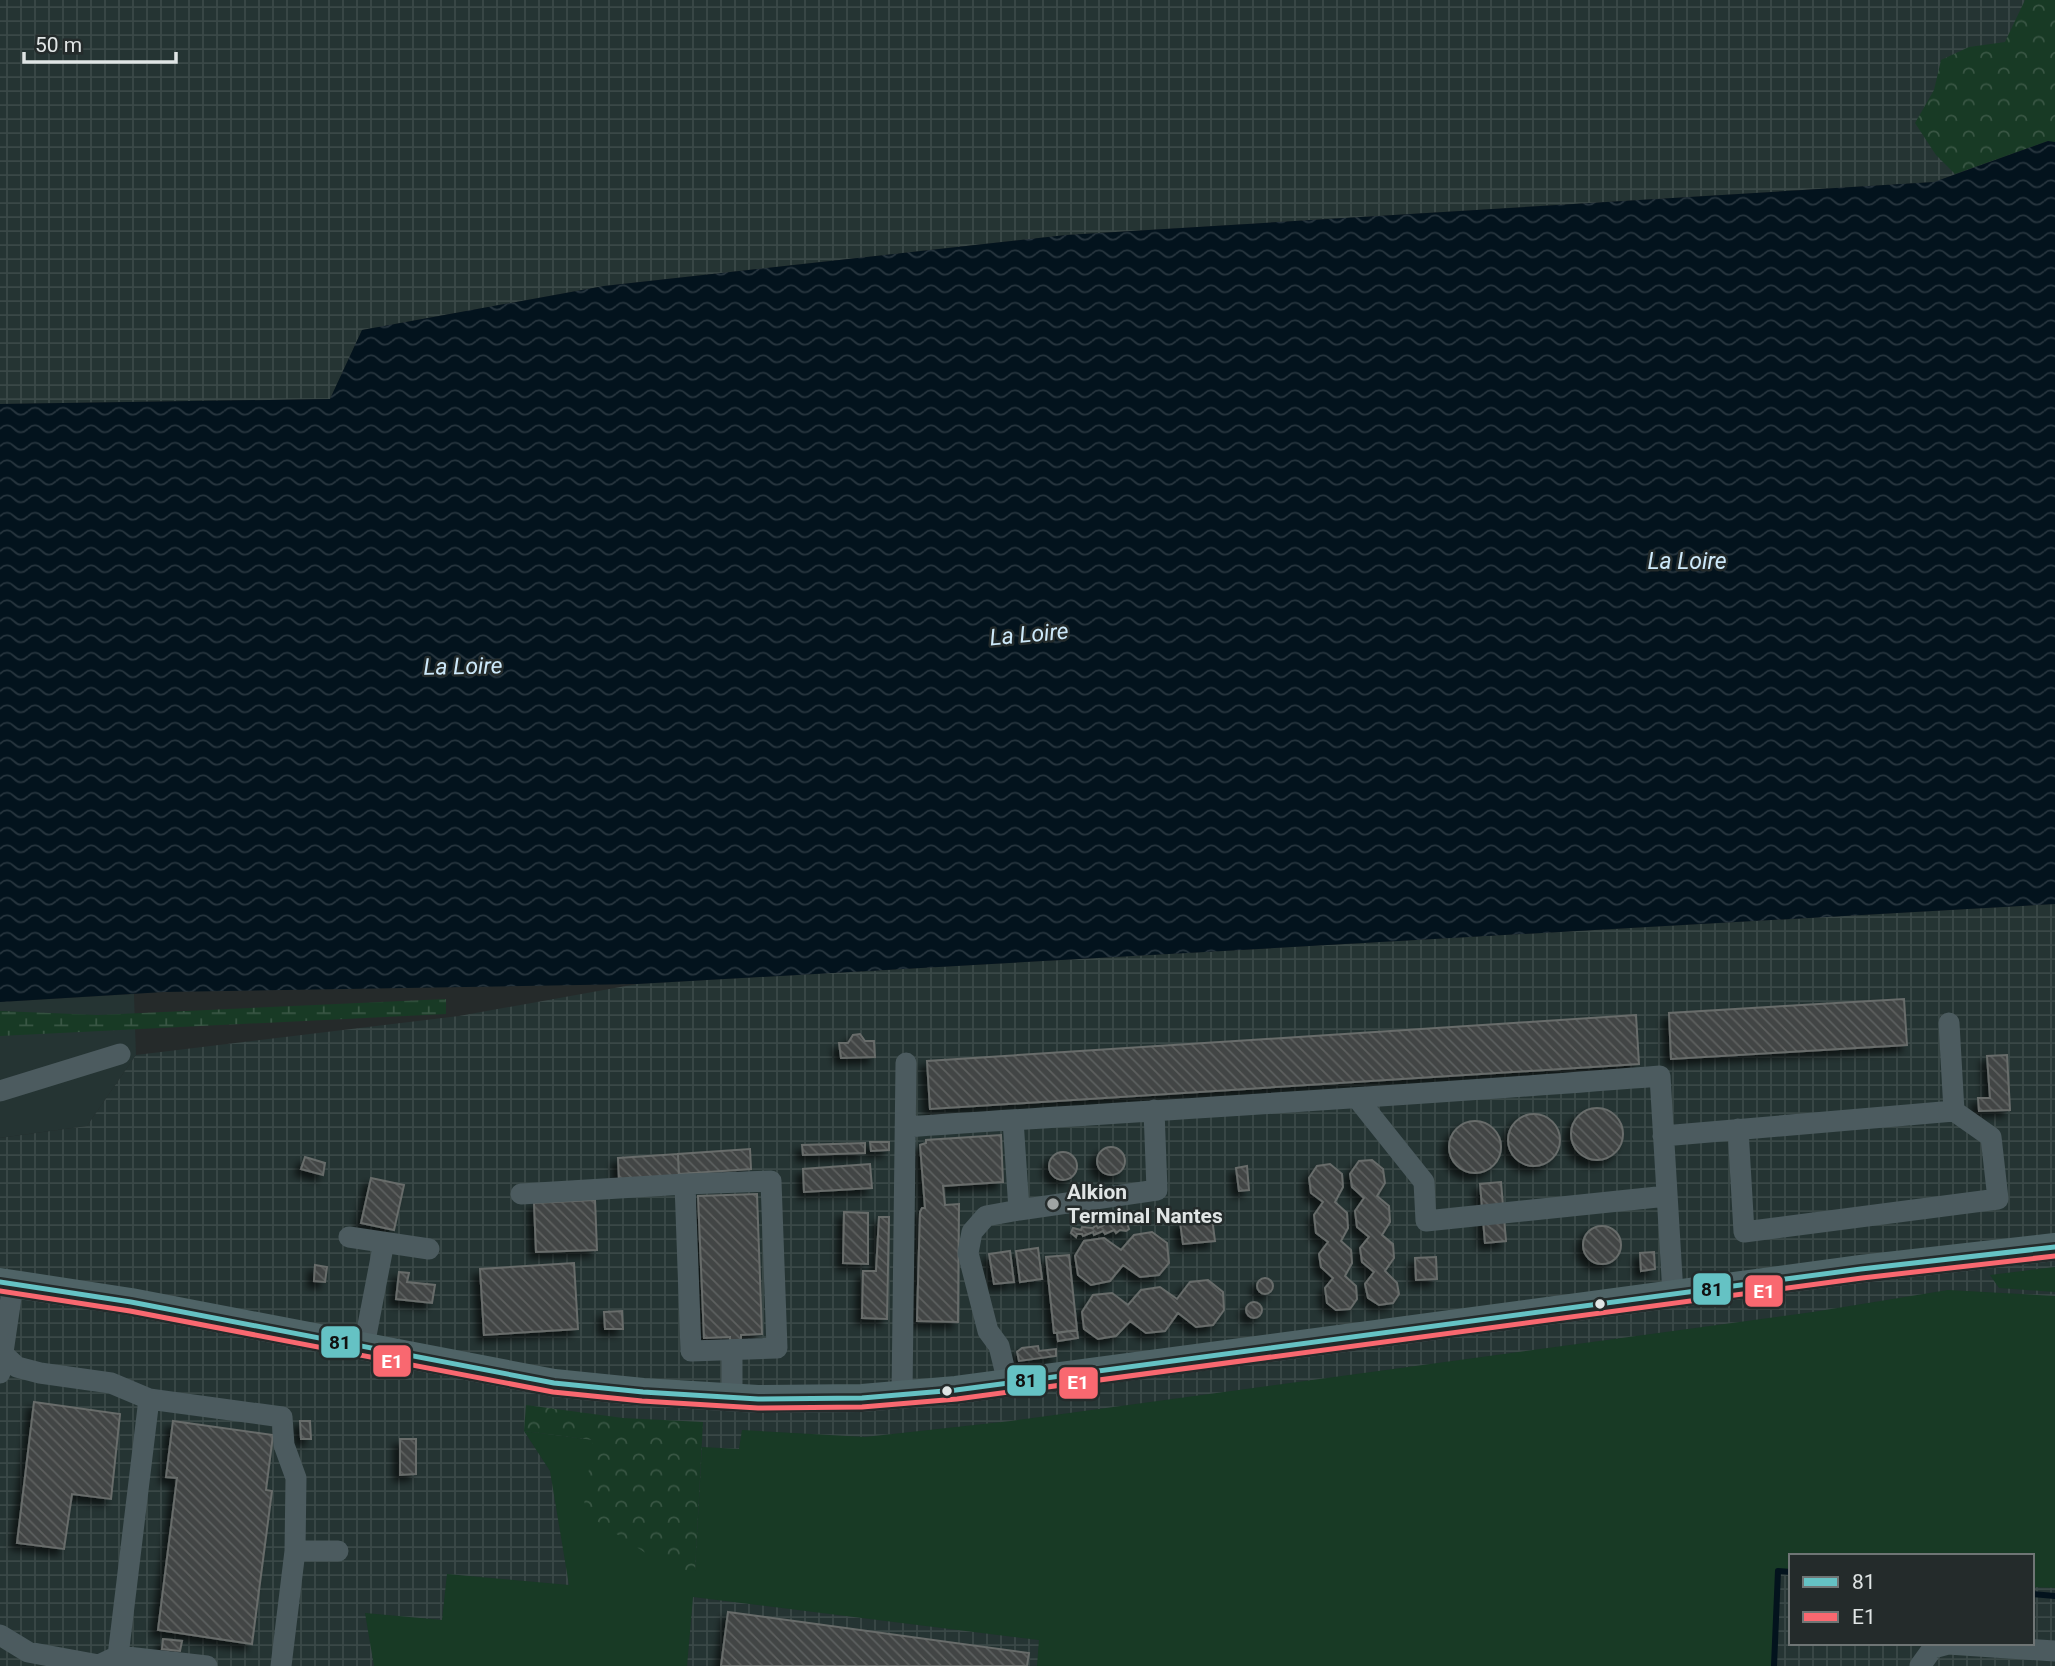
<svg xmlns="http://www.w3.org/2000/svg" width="2055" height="1666" font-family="Roboto,sans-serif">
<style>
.built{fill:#253433}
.industrial{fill:url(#industrial-grid);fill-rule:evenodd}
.grass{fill:#183a25}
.forest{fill:url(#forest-crowns)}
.wetland{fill:url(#wetland-marsh)}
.water{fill:url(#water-waves)}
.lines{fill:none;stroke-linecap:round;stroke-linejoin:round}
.stream{stroke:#03131d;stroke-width:6}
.building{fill:url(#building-back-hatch);stroke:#686c6b;stroke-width:2;filter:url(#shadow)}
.minor{stroke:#4c5b5f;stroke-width:21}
.major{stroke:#4f6366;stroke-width:28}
.bus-1-casing{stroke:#242b2b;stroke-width:10}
.bus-2-casing{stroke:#242b2b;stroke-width:10}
.bus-1{stroke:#65c2c4;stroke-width:5}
.bus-2{stroke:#f96870;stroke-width:5}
.poi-dot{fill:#9fa4a4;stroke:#242b2b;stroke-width:2.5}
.bus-dot{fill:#e0e5e5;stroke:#242b2b;stroke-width:2.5}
.labels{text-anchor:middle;stroke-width:5;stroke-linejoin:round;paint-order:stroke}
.poi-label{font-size:21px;font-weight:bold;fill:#e0e5e5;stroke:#242b2b;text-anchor:start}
.water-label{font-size:23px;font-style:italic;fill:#cde9fa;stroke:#242b2b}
.line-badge{stroke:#242b2b;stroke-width:2.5}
.badge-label{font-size:19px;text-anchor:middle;font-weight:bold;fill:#fff}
.pale-badge-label{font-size:19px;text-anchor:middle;font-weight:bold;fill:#111}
</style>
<defs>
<pattern id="industrial-grid" width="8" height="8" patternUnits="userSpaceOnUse" patternTransform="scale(1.75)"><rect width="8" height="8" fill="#253433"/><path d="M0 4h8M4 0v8" fill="none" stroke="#3a4847"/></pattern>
<pattern id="forest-crowns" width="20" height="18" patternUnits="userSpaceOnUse" patternTransform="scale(1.75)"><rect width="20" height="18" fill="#183a25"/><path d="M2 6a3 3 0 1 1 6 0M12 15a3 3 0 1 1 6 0" fill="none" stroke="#395644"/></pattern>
<pattern id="wetland-marsh" width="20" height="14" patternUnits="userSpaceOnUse" patternTransform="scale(1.75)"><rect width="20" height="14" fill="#183a25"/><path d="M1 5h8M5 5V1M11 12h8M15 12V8" fill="none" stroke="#395644"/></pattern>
<pattern id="water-waves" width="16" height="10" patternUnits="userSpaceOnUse" patternTransform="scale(1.75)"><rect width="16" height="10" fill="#03131d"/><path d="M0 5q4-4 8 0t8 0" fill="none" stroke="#27353e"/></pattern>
<pattern id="building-back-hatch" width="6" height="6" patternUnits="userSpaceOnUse" patternTransform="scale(1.75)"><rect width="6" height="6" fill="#424544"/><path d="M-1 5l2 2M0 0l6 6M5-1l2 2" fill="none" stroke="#5d605f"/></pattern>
<filter id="shadow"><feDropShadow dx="-6" dy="6" stdDeviation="3.5" flood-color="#0009"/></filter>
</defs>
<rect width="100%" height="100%" fill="#252a2a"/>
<path class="built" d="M134,994l2,61 -49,71 -87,12v-136z"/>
<path class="industrial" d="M0,0h2046l2,141 -114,41 -868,53 -462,51 -242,44 -32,69 -330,5z
M2055,904v762h-2055v-528l87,-12 49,-71 323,-39 178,-32zM1791,1556h241v87h-241z"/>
<path class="grass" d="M2055,1267v25l-56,-4 -9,-13z
M1948,1290l107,6v292l-23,-1v-31h-241v16h-13l-4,94h-737l2,-26 -346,-43 -6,69h-313l-9,-53 77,7 5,-46 122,11 -19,-114 -26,-40 69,9 102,131 7,-124 37,2 3,-19 123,7 146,-16 802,-109z"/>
<path class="forest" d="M2025,0h30v144l-7,-3 -93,33 -19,-19 -21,-32 19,-33 7,-30 28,-13 36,-5z
M526,1405l97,13 80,4 -8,149 -25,-2 -87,-57 10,-72 -69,-9z"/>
<path class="wetland" d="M446,999v15l-446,22v-25l98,4z"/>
<path class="water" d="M2048,141l7,1v762l-1418,80 -473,8 -164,10v-598l330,-5 32,-69 242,-44 462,-51 868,-53z"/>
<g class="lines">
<path class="stream" d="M2032,1594l23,2
M1774,1666l4,-95 13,1"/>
</g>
<path class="building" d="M1904,999l3,46 -236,14 -2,-46z
M1636,1015l3,49 -709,45 -3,-48z
M860,1034l5,7h9l1,16 -34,1 -2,-15h9l5,-8z
M2007,1055l3,55 -31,1 -1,-13h12l-3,-42z
M1571 1134a26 26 0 1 1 52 0a26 26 0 1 1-52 0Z
M1508 1140a26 26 0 1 1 52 0a26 26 0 1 1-52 0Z
M1449 1147a26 26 0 1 1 52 0a26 26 0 1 1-52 0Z
M1001,1135l2,47 -60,4 2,19 14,-1 -1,118 -41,-1 3,-109 2,-4h3l-5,-63 6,-2v-3z
M870,1142h19v8l-18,1z
M865,1143v10l-62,2 -1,-10z
M1097 1161a14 14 0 1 1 28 0a14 14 0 1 1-28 0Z
M750,1149l1,20 -72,5 -1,-20z
M1049 1166a14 14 0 1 1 28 0a14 14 0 1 1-28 0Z
M678,1154l1,23 -60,3 -1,-22z
M305,1157l20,6 -2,12 -22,-6z
M1372,1160l11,9 2,14 -8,13 12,10 1,16 -8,13 11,9 1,14 -9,13 12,12 2,11 -6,9 -14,2 -11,-7 -3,-14 9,-12 -12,-10 -2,-14 9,-11 -12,-10 -2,-16 9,-13 -12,-11 -2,-13 9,-13z
M870,1164l2,24 -68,4 -1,-23z
M1330,1164l12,10 1,13 -8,15 12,11 1,15 -7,13 10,9 1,13 -7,13 11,10 1,13 -7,10 -14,1 -9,-7 -2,-15 8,-10 -12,-11 -2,-13 9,-12 -12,-9 -2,-18 9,-13 -12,-9 -2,-15 8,-12z
M1247,1166l2,24 -10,1 -3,-23z
M371,1178l33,7 -10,45 -33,-7z
M1501,1182l5,59 -21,2 -5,-59z
M757,1194l5,140 -21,1v7l-11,1v-6l-26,1 -6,-142z
M595,1200l2,50 -61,2 -2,-49z
M844,1212l24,1v51l-25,-1z
M879,1217h10l-2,102 -25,-1 1,-47h13z
M1212,1218l3,23 -32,3 -3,-22z
M1118,1222l2,3 7,-2 2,6 -3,2 -6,-1 -4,3 -2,-3 -9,4 -2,-3 -9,4 -1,-3 -10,4 -1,-2h-5l-1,3 -5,-4 2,-5 8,2 1,-3 11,1 3,-3 2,3 8,-4 9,1z
M1583 1245a19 19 0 1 1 38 0a19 19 0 1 1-38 0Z
M1152,1232l15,11 2,20 -10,12 -19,2 -17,-12 -13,16 -19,4 -13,-10 -3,-19 9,-15 20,-3 17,12 13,-15z
M1038,1248l4,31 -22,3 -4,-31z
M1010,1251l4,31 -20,2 -5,-30z
M1654,1252l1,17 -14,2 -1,-18z
M1069,1255l8,75 -23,3 -8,-76z
M1436,1257l1,22 -21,1 -1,-22z
M574,1263l4,66 -94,6 -4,-66z
M315,1265l12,2 -2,15 -11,-1z
M399,1272l10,1 -2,9 28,3 -3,18 -36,-4z
M1257 1286a8 8 0 1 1 16 0a8 8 0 1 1-16 0Z
M1208,1280l15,12 1,18 -11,15 -17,2 -18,-14 -13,18 -19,2 -16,-12 -14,15 -18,3 -14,-10 -2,-17 11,-17 19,-2 16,12 13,-15 19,-3 17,12 13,-17z
M1246 1310a8 8 0 1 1 16 0a8 8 0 1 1-16 0Z
M622,1311l1,18h-18l-1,-17z
M1077,1330l1,8 -20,3 -1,-8z
M1038,1346l1,5 17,-2v7l-37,5 -2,-9 5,-4z
M34,1402l86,12 -9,85 -39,-5 -8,55 -47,-6z
M173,1421l100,14 -7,55 6,1 -20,153 -94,-14 19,-152 -11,-1z
M300,1421h10l1,18h-10z
M400,1439h16v35l-16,1z
M728,1612l301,41 -2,13h-306z
M163,1639l19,2 -2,10 -18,-2z"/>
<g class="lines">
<path class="minor" d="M1949,1023l5,88
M0,1091l120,-37
M1357,1098l67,84 2,39 241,-25
M905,1127c251,-17 503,-31 755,-51l13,218
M1663,1136l291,-25 37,26 7,62 -254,33 -6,-103
M771,1181l6,167 -86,3 -6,-167z
M521,1194l164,-10
M1019,1210l138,-20 -3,-80
M349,1237l80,12
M364,1346l20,-104
M3,1354l14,13 23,6 71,10 38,16 133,18 2,28 12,33 -1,73
M0,1373l13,-89
M1008,1383l-9,-37 -11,-15 -20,-78 4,-21 14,-16 33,-6 -6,-90
M902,1395l4,-332
M732,1397v-46
M149,1399l-31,257 89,10
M0,1635l28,17 71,13 19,-9
M281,1666l14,-115h43
M1920,1666l13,-18 15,-4 107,7"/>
<path class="major" d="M0,1282l131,20 423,81 89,9 115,7 104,-1 94,-8 905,-121 194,-22"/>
<g class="bus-1-casing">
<path id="bus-1" d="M0,1282l131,20 423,81 89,9 115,7 104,-1 94,-8 905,-121 194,-22"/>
</g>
<g class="bus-2-casing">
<path id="bus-2" d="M0,1291l130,20 423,81 89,9 116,7 104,-1 95,-8 905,-121 193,-22"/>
</g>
<use href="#bus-1" class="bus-1"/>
<use href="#bus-2" class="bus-2"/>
</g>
<circle class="poi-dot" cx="1053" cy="1204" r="7"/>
<g class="bus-dot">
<circle cx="1600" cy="1304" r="6"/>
<circle cx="947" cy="1391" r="6"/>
</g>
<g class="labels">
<g class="poi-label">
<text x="1067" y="1199">Alkion<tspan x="1067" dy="24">Terminal Nantes</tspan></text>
</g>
<g class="water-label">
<text x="1687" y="569">La Loire</text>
<text transform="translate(1029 634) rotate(-5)" y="8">La Loire</text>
<text transform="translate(463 666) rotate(-1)" y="8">La Loire</text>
</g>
</g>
<g class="line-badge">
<rect x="1692" y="1272" width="40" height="34" rx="7" fill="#65c2c4"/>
<rect x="1744" y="1274" width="40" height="34" rx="7" fill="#f96870"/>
<rect x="320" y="1325" width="41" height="34" rx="7" fill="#65c2c4"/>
<rect x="372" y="1344" width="40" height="34" rx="7" fill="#f96870"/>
<rect x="1006" y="1364" width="41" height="33" rx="7" fill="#65c2c4"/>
<rect x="1058" y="1366" width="41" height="34" rx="7" fill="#f96870"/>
</g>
<g class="badge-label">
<text x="1764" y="1298">E1</text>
<text x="392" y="1368">E1</text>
<text x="1078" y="1389">E1</text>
</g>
<g class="pale-badge-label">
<text x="1712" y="1296">81</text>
<text x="340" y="1349">81</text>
<text x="1026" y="1387">81</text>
</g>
<rect x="1789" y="1554" width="245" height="91" fill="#242b2b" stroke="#6f7575" stroke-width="2"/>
<rect x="1803" y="1577" width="35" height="10" fill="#65c2c4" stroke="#6f7575" stroke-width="2"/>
<text x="1852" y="1589" font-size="21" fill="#e0e5e5">81</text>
<rect x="1803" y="1612" width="35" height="10" fill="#f96870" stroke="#6f7575" stroke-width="2"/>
<text x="1852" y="1624" font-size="21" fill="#e0e5e5">E1</text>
<path d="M24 52v10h152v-10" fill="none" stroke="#e0e5e5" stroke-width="3.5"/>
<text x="35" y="52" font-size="21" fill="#e0e5e5" stroke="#242b2b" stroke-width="5" paint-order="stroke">50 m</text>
</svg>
